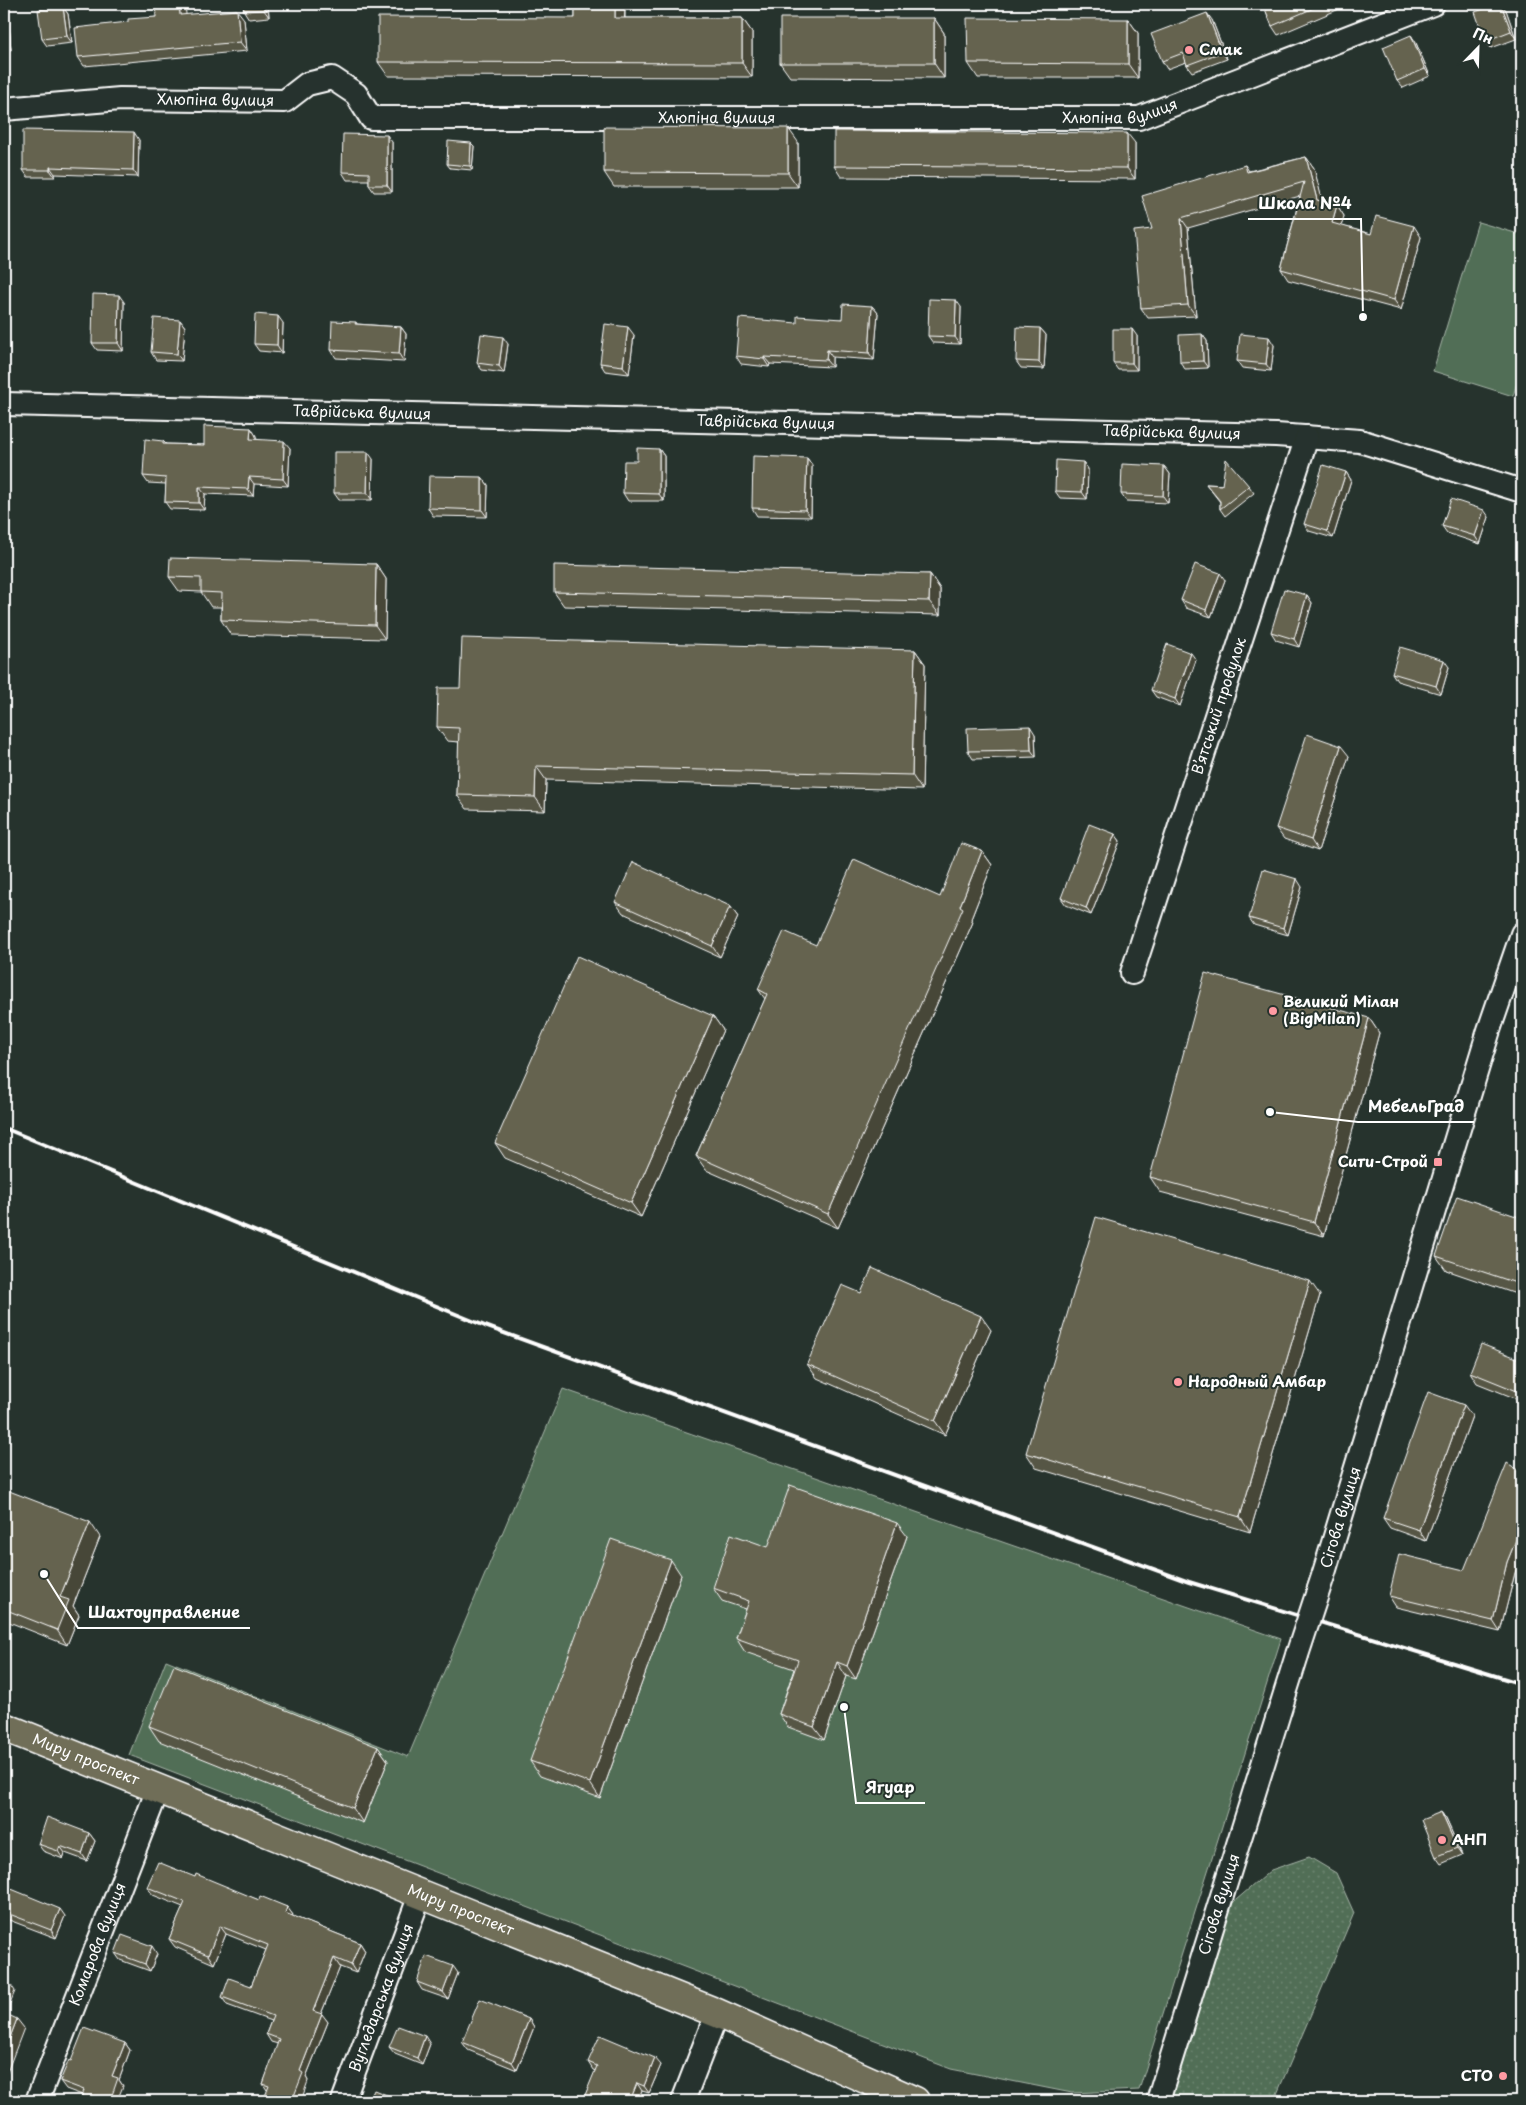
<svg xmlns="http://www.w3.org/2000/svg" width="1526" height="2105" font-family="'Playpen Sans',sans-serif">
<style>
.grass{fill:url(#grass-dots);stroke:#a8b6aa}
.green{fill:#516e56;stroke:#a8b6aa}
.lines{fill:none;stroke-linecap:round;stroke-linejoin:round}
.minor-casing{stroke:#fff;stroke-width:26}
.major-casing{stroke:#fff;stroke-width:31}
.minor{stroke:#26332d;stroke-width:22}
.major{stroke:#706e59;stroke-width:28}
.rail{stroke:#fff;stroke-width:4}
.minor-bridge-casing{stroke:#fff;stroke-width:26;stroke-linecap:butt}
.minor-bridge{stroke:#26332d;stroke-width:22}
.wall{fill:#575645;stroke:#fff}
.shaded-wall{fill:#474638;stroke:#fff}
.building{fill:#656450;stroke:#fff}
.poi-dot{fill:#ff9aa2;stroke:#26332d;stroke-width:2}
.labels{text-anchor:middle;stroke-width:4;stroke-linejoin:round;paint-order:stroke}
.poi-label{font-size:15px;font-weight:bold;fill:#fff;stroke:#26332d;text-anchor:start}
.street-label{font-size:15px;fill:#fff;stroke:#26332d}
.leader{fill:none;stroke:#fff;stroke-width:2}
.callout-dot{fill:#fff;stroke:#26332d;stroke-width:2}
.callout-label{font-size:16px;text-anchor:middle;font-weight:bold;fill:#fff;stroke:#26332d;stroke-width:4;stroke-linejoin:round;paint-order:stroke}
</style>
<defs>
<pattern id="grass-dots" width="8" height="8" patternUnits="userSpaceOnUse" patternTransform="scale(1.25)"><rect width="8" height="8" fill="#516e56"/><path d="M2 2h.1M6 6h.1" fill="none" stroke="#6b846f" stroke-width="1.8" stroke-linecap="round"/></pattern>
</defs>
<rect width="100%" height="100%" fill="#26332d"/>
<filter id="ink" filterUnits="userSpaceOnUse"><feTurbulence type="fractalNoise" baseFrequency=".02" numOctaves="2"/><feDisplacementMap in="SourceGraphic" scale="10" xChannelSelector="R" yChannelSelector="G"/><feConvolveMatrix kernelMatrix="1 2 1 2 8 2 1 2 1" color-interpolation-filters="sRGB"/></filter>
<g filter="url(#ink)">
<path class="grass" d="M1309,1857l27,16 18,40 -80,188h-106l47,-183 56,-48z"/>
<path class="green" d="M1478,222l44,13v131l-9,30 -80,-25z
M563,1389l718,250 -142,451 -67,3 -121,-24 -822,-314 37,-95 242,97z"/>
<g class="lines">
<g class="minor-casing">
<g id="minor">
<path id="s1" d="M4,109l116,-10 165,2 22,-17 25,-6 24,16 15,24h768l294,-114"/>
<path id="s2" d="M4,404l1272,31 84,6 162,50"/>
<path id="s3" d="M1132,973l175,-536"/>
<path id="s4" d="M1323,1576l166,-546 33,-96"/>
<path id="s5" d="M37,2101l121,-312"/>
<path id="s6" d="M343,2101l77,-206"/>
<path d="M683,2101l34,-88"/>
<path id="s7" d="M1158,2101l139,-446"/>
</g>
</g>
<g class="major-casing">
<g id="major">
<path id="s8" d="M4,1727l713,286 198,88"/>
</g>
</g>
<use href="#minor" class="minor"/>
<use href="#major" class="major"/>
<path class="rail" d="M4,1128l481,198 704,256 333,102"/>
<g class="minor-bridge-casing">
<path id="minor-bridge" d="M1297,1655l26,-79"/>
</g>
<use href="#minor-bridge" class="minor-bridge"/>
</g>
<path class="wall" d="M243,4h25l1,13 -20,2 -5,-8z
M575,4h50v14h117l10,14v45l-364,-1 -10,-14 197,-44z
M1263,4h88l-73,31 -6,-9z
M4,6l4,5 3,39h-7z
M63,7l5,7 4,29 -25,3 -5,-7z
M1506,10l10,29 -25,9 -6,-7z
M186,15l58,4 3,32 -163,15 -6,-9 50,-35 28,-5z
M934,18l10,15v45l-154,-1 -10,-14z
M1128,19l10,14v45h-160l-10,-15z
M1212,20l15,39 -35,13 -5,-7 -1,-3 -19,7 -5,-8z
M1411,35l5,8 14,33 -27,12 -6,-7z
M139,140l-1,37 -83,-3v3h-27l-5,-7z
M392,142v50h-18l-5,-7v-5h-22l-5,-8z
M798,142v45h-184l-10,-15z
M1135,143v36l-294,-2 -7,-11z
M474,146l-2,24 -22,-2 -3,-4z
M1306,157l8,11 8,33 15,4 7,11 -3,10 30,8 50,3 -20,73 -113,-30 -7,-11 19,-73 -112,32 8,88 -48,2 -7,-10 11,-79 93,-64 4,6z
M124,302l-1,49 -26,-1 -5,-7z
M872,306l6,7 -4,47 -42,-3v10l-62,-3 -1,3 -28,-3 -5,-8 61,-33 45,-4z
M961,307l-1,37 -27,-1 -5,-7z
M180,320l5,7 -3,34 -26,-1 -5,-8z
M356,322l1,2 44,3 5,7 -2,28 -68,-4 -5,-8z
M283,323l-1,30 -23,-2 -5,-7z
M1040,328l6,7 -2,34 -23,-1 -5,-7z
M1202,334l5,7 1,27 -23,1 -5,-7z
M634,335l-5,39 -24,-3 -5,-8z
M1137,336v34h-19l-5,-7z
M508,344l-4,29 -22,-3 -5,-7z
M1274,345l-3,26 -29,-3 -5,-7z
M251,428l5,8v3l34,9 -2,38 -34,-2 -1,12 -48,-2 -1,16 -34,-1 -5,-7 1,-18 -18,-1 -5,-7 20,-35 3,3 38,1z
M659,449l5,7v45h-36l-5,-8 14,-32z
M807,458l5,7 -1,52 -54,-1 -5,-8z
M373,459l-1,41h-33l-5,-7z
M1083,462l5,7 -1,30 -27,-1 -5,-7z
M1164,466l6,8 -2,29 -42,-2 -5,-7z
M1346,472l5,8 -18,58 -24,-7 -5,-7z
M482,477l6,8 -1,32 -54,-1 -5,-8z
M1206,484l43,2 5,7 -29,23 -5,-7v-7z
M1489,517l-9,27 -33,-11 -5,-7z
M376,564l10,15 -1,60 -154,-4 -10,-15v-13h-10l-10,-15 -22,-1 -10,-14z
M930,574l10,15v26l-376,-9 -10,-14z
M1225,580l-14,37 -25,-9 -5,-8z
M1307,595l5,8 -13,44 -23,-7 -5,-8z
M915,650l10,14 -3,126 -376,-10 -1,31 -78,-2 -10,-14 2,-53 -12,-1 -10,-14 23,-39z
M1196,660l-16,46 -24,-9 -5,-7z
M1449,667l-8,27 -44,-13 -5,-8z
M1035,734l1,23 -63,2 -5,-8z
M1349,756l-31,95 -34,-12 -8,-11z
M1115,834l5,7 -29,74 -25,-10 -5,-7z
M982,851l10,14 -21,54 2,3 -135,306 -132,-58 -10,-14 69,-157 -7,-10 58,-44 124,-48z
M1302,887l-14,48 -34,-10 -5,-7z
M615,902l115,4 8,11 -18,40 -97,-44z
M713,1016l10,14 -82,187 -136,-59 -10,-15z
M1369,1018l10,15 -55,203 -164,-44 -10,-15z
M1522,1218v78l-76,-26 -10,-14z
M861,1293l130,37 -46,105 -128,-57 -10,-14z
M1320,1295l-70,237 -214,-64 -10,-15z
M1522,1360v41l-45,-18 -7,-11z
M1472,1416l-46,125 -36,-13 -7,-10z
M4,1489l96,48 -27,69 6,9 -12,30 -63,-25z
M907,1536l-51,143 -10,-3 -22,64 -36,-13 -9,-13 15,-45 -49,-17 -9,-14 10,-29 -24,-8 -9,-13 55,-41z
M1464,1570l51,3 -15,59 -104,-25 -7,-11z
M681,1575l-81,223 -60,-22 -10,-15z
M149,1726l229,21 10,14 -25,62 -204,-82z
M1441,1812l5,7 16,36 -21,9 -5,-7z
M89,1833l6,8 -8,20 -22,-8 -2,6 -20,-8 -5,-7z
M195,1877l64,23 28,7 6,8 -1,1 68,27 5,8 -9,22 -16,-6 -19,47 7,8 -22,55 2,4 -41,9 -4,-6 15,-40 -7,-2 -5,-8 5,-13 -44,-16 -5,-8 29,-11 15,-36 -40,-16 -12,30 -39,-17 -6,-8 14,-32 -30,-12 -6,-8z
M4,1886l61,30 -9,22 -47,-18 -5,12z
M115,1953l42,1 -7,17 -30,-11z
M458,1973l-10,26 -26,-9 -5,-8z
M529,2019l5,8 -17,43 -49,-20 -6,-8z
M125,2043l5,7 -11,30 4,6 -41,9 -16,-6 -6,-8 11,-20z
M430,2044l-8,21 -27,-11 -6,-7z
M588,2062l73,3 -12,28 -7,-2 -4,10h-54l-1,-1 13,-29 -3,-1z"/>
<path class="shaded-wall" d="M179,4h6l2,20 -7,-9z
M263,4h5l1,13 -5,-7z
M615,4h10l-1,28 -9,-14z
M1501,4l5,6 10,29 -5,-8z
M4,6l4,5 3,39 -5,-8 -2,-25z
M63,7l5,7 4,29 -5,-7z
M237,10l7,9 3,32 -7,-9z
M1207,13l5,7 15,39 -5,-7z
M742,18l10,14v45l-10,-14z
M934,18l10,15v45l-10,-15z
M1128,19l10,14v45l-10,-14z
M1411,35l5,8 14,33 -5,-7z
M788,128l10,14v45l-10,-14z
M134,132l5,8 -1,37 -5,-7z
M1127,133l8,10v36l-8,-11z
M387,135l5,7v50l-5,-7z
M471,143l3,3 -2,24 -2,-4z
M1306,157l8,11 11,43 -8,-11z
M50,167l5,7v3l-5,-7z
M1337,205l7,11 -5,18 -7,-11z
M1181,218l7,10 8,88 -8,-11z
M1414,226l7,11 -20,73 -7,-10z
M119,295l5,7 -1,49 -5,-8z
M956,300l5,7 -1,37 -5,-7z
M872,306l6,7 -4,47 -5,-7z
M278,316l5,7 -1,30 -5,-8z
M180,320l5,7 -3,34 -5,-7z
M401,327l5,7 -2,28 -5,-8z
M628,327l6,8 -5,39 -6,-8z
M1040,328l6,7 -2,34 -5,-7z
M1132,329l5,7v34l-5,-7z
M1202,334l5,7 1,27 -5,-7z
M503,337l5,7 -4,29 -5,-7z
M1269,337l5,8 -3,26 -5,-7z
M827,350l5,7v10l-6,-7z
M764,357l6,7 -1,3 -5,-8z
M251,428l5,8 -1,10 -5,-7z
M284,441l6,7 -2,38 -5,-7z
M659,449l5,7v45l-5,-7z
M368,452l5,7 -1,41 -5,-7z
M807,458l5,7 -1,52 -6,-7z
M1083,462l5,7 -1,30 -5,-7z
M1164,466l6,8 -2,29 -5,-7z
M1346,472l5,8 -18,58 -6,-7z
M249,477l5,7 -1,12 -5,-7z
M482,477l6,8 -1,32 -5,-7z
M199,487l6,7 -1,16 -5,-7z
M1484,510l5,7 -9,27 -5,-8z
M376,564l10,15 -1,60 -10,-14z
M1220,573l5,7 -14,37 -5,-7z
M930,574l10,15v26l-11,-14z
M1307,595l5,8 -13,44 -5,-8z
M915,650l10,14 -3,126 -10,-15z
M1191,653l5,7 -16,46 -5,-7z
M1444,660l5,7 -8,27 -5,-8z
M1030,726l5,8 1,23 -5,-7z
M1341,746l8,10 -31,95 -7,-11z
M536,766l10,14 -1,31 -10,-14z
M1115,834l5,7 -29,74 -5,-7z
M982,851l10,14 -21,54 2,3 -135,306 -10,-14 132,-308z
M1297,879l5,8 -14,48 -5,-7z
M730,906l8,11 -18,40 -8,-11z
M713,1016l10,14 -82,187 -10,-14z
M1369,1018l10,15 -55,203 -10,-14z
M1310,1281l10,14 -70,237 -10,-15z
M981,1316l10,14 -46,105 -10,-14z
M1464,1405l8,11 -46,125 -7,-11z
M90,1522l10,15 -27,69 6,9 -12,30 -10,-15 3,-33z
M897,1523l10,13 -51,143 -9,-13z
M1522,1525v29l-7,19 -15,59 -7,-11 14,-59z
M671,1560l10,15 -81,223 -10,-15z
M837,1662l9,14 -22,64 -10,-13z
M378,1747l10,14 -25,62 -10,-15z
M1441,1812l5,7 16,36 -5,-7z
M89,1833l6,8 -8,20 -5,-7z
M60,1846l5,7 -2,6 -5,-8z
M287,1907l6,8 -3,6 -5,-8z
M60,1909l5,7 -9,22 -5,-8z
M4,1912l5,8 -5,12z
M220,1926l6,8 -12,30 -6,-9z
M360,1943l5,8 -9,22 -5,-8z
M152,1946l5,8 -7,17 -5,-7z
M334,1958l6,9 -21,52 -6,-8z
M453,1966l5,7 -10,26 -5,-7z
M8,1981l7,10 -11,27v-26z
M322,2014l6,8 -22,55 2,4 -7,20h-9l8,-30z
M17,2019l7,9 -20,52v-27z
M529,2019l5,8 -17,43 -5,-8z
M425,2036l5,8 -8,21 -5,-7z
M125,2043l5,7 -11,30 4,6 -6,15h-7l2,-25z
M655,2058l6,7 -12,28 -5,-7z
M637,2083l5,8 -4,10h-8z"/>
<path class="building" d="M155,4h24l1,11 57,-5 3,32 -162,15 -3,-29 53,-6v-3l28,-2z
M243,4h20l1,6 -20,1z
M575,4h40v14h127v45l-364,-1v-45l197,1z
M1263,4h60l-51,22z
M1499,4h2l10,27 -26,10 -10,-29z
M63,7l4,29 -25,3 -4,-29z
M1207,13l15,39 -35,13 -4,-12 -21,8 -11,-27z
M4,17l2,25h-2z
M780,18h154v45h-154z
M967,18l161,1v45l-160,-1z
M1411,35l14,34 -28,12 -14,-34z
M604,127l184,1v45l-184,-1z
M23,130l111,2 -1,38 -83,-3v3h-27z
M834,131l293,2v35l-293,-2z
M343,134l44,1v50h-18v-12l-27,-1z
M448,141l23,2 -1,23 -23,-2z
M1306,157l11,43 20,5 -5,18 39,11 5,-18 38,10 -20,74 -113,-31 23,-87 -123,36 7,87 -47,3 -7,-77 18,-2 -10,-33 103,-31 2,7z
M93,294l26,1 -1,48h-26z
M929,299l27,1 -1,37 -27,-1z
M843,304l29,2 -3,47 -42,-3 -1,10 -62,-3v2l-28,-3 3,-38 58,5v-7l45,3z
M255,314l23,2 -1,29 -23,-1z
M154,318l26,2 -3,34 -26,-2z
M332,321l24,1 -1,2 46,3 -2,27 -68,-4z
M605,324l23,3 -5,39 -23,-3z
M1017,327l23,1 -1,34 -23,-1z
M1113,329h19v34h-19z
M481,334l22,3 -4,29 -22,-3z
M1202,334l1,27 -23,1 -1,-27z
M1240,334l29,3 -3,27 -29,-3z
M204,426l47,2 -1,11 34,2 -1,38 -34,-2 -1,12 -49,-2v16l-34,-1 1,-24 -23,-2 2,-37 18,2v3l41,1z
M637,448l22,1v45l-36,-1 1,-32h13z
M334,452h34l-1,41h-33z
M753,456l54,2 -2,52 -53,-2z
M1226,459l23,27 -29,23v-8l-14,-17 16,1z
M1056,460l27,2 -1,30 -27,-1z
M1122,464l42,2 -1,30 -42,-2z
M1323,465l23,7 -19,59 -23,-7z
M429,476l53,1v33l-54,-2z
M1451,499l33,11 -9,26 -33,-10z
M170,558l206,6 -1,61 -154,-5 1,-27 -21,-1v-14l-32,-1z
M1195,564l25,9 -14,37 -25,-10z
M554,565l376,9 -1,27 -375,-9z
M1284,589l23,6 -13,44 -23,-7z
M462,638l453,12 -3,125 -376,-9 -1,31 -78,-2 2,-67 -22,-1 1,-39h22z
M1167,644l24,9 -16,46 -24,-9z
M1400,647l44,13 -8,26 -44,-13z
M1030,726l1,24 -63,1 -1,-23z
M1307,734l34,12 -30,94 -35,-12z
M1089,824l26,10 -29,74 -25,-10z
M961,843l21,8 -22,55 3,2 -135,306 -132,-58 71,-162 -9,-5 26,-58 32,14 38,-86 86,38z
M633,862l97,44 -18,40 -97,-44z
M1263,869l34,10 -14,49 -34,-10z
M577,956l136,60 -82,187 -136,-60z
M1205,973l164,45 -55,204 -164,-45z
M1457,1196l65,22v67l-86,-29z
M1096,1217l214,64 -70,236 -214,-64z
M872,1268l109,48 -46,105 -128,-57 35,-79 19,8z
M1481,1344l41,16v33l-52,-21z
M1428,1392l36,13 -45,125 -36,-12z
M1507,1463l15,9v53l-15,37 -14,59 -104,-25 10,-42 65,16z
M790,1485l107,38 -50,143 -10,-4 -23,65 -35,-13 19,-54 -62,-22 13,-37 -36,-13 18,-54 37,13z
M4,1489l86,33 -30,75 9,3 -12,30 -53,-21z
M611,1539l60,21 -81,223 -60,-22z
M174,1665l204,82 -25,61 -204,-82z
M1441,1812l16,36 -21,9 -15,-37z
M47,1817l42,16 -7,21 -22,-8 -2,5 -20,-7z
M158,1862l37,15 1,-3 63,26 1,-4 27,11 -2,6 75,30 -9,22 -17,-7 -21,53 9,3 -22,57 3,2 -11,28h-29l6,-15 -6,-2 16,-45 -13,-5 7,-18 -51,-19 7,-19 22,8 17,-41 -48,-19 -12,29 -39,-16 16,-37 -38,-15z
M4,1886l56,23 -9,21 -47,-18z
M122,1935l30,11 -7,18 -30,-11z
M426,1956l27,10 -10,26 -26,-10z
M4,1979l4,2 -4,11z
M480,1999l49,20 -17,43 -50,-20z
M4,2013l13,6 -13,34z
M398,2026l27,10 -8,22 -28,-11z
M84,2028l41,15 -13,33 6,2 -8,23h-24l-5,-2 3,-9 -24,-9 9,-21 2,1z
M600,2035l55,23 -11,28 -7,-3 -7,18h-44l-3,-1 14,-34 -9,-4z
M374,2090l28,11h-33z
M710,2098l8,3h-9z"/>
</g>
<g class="poi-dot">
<circle cx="1189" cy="50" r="5"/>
<circle cx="1273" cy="1011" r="5"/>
<rect x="1433" y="1157" width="10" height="10" rx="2.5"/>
<circle cx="1178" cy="1382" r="5"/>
<circle cx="1442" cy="1840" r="5"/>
<circle cx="1503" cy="2076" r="5"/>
</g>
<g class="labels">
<g class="poi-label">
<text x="1199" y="55">Смак</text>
<text x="1283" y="1007">Великий Мілан<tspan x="1283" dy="17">(BigMilan)</tspan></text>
<text x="1428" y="1167" text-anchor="end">Сити-Строй</text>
<text x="1188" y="1387">Народный Амбар</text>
<text x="1452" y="1845">АНП</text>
<text x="1493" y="2081" text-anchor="end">СТО</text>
</g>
<g class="street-label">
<text dy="5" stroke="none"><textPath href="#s1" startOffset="212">Хлюпіна вулиця</textPath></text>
<text dy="5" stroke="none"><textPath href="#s1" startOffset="1142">Хлюпіна вулиця</textPath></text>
<text dy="5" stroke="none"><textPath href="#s1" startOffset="738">Хлюпіна вулиця</textPath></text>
<text dy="5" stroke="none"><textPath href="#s2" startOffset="358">Таврійська вулиця</textPath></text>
<text dy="5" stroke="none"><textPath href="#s2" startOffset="762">Таврійська вулиця</textPath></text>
<text dy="5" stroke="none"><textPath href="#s2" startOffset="1168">Таврійська вулиця</textPath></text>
<text dy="5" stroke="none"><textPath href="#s3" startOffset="281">В’ятський провулок</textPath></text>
<text dy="5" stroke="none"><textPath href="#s4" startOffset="61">Сігова вулиця</textPath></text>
<text dy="5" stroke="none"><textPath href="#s8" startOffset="88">Миру проспект</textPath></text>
<text dy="5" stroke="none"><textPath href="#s7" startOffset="206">Сігова вулиця</textPath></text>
<text dy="5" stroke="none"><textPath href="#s8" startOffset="492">Миру проспект</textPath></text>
<text dy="5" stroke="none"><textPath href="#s5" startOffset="168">Комарова вулиця</textPath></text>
<text dy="5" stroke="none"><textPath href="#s6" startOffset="110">Вугледарська вулиця</textPath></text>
</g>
</g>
<path class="leader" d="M1363 317L1361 219H1248M1270 1112L1358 1122H1474M44 1574L78 1628H250M844 1707L856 1803H925"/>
<g class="callout-dot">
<circle cx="1363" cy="317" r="5"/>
<circle cx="1270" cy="1112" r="5"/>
<circle cx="44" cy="1574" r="5"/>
<circle cx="844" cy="1707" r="5"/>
</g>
<g class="callout-label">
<text x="1305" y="209">Школа №4</text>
<text x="1416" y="1112">МебельГрад</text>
<text x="164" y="1618">Шахтоуправление</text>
<text x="890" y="1793">Ягуар</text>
</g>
<rect width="1526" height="2105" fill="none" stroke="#26332d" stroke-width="20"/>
<rect x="10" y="10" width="1506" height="2085" fill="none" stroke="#fff" stroke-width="2" filter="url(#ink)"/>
<g transform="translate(1478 48) rotate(23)" stroke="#26332d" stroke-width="4" paint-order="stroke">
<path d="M0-4L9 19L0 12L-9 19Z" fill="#ffffff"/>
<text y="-8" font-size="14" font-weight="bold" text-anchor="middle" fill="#ffffff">Пн</text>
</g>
</svg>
